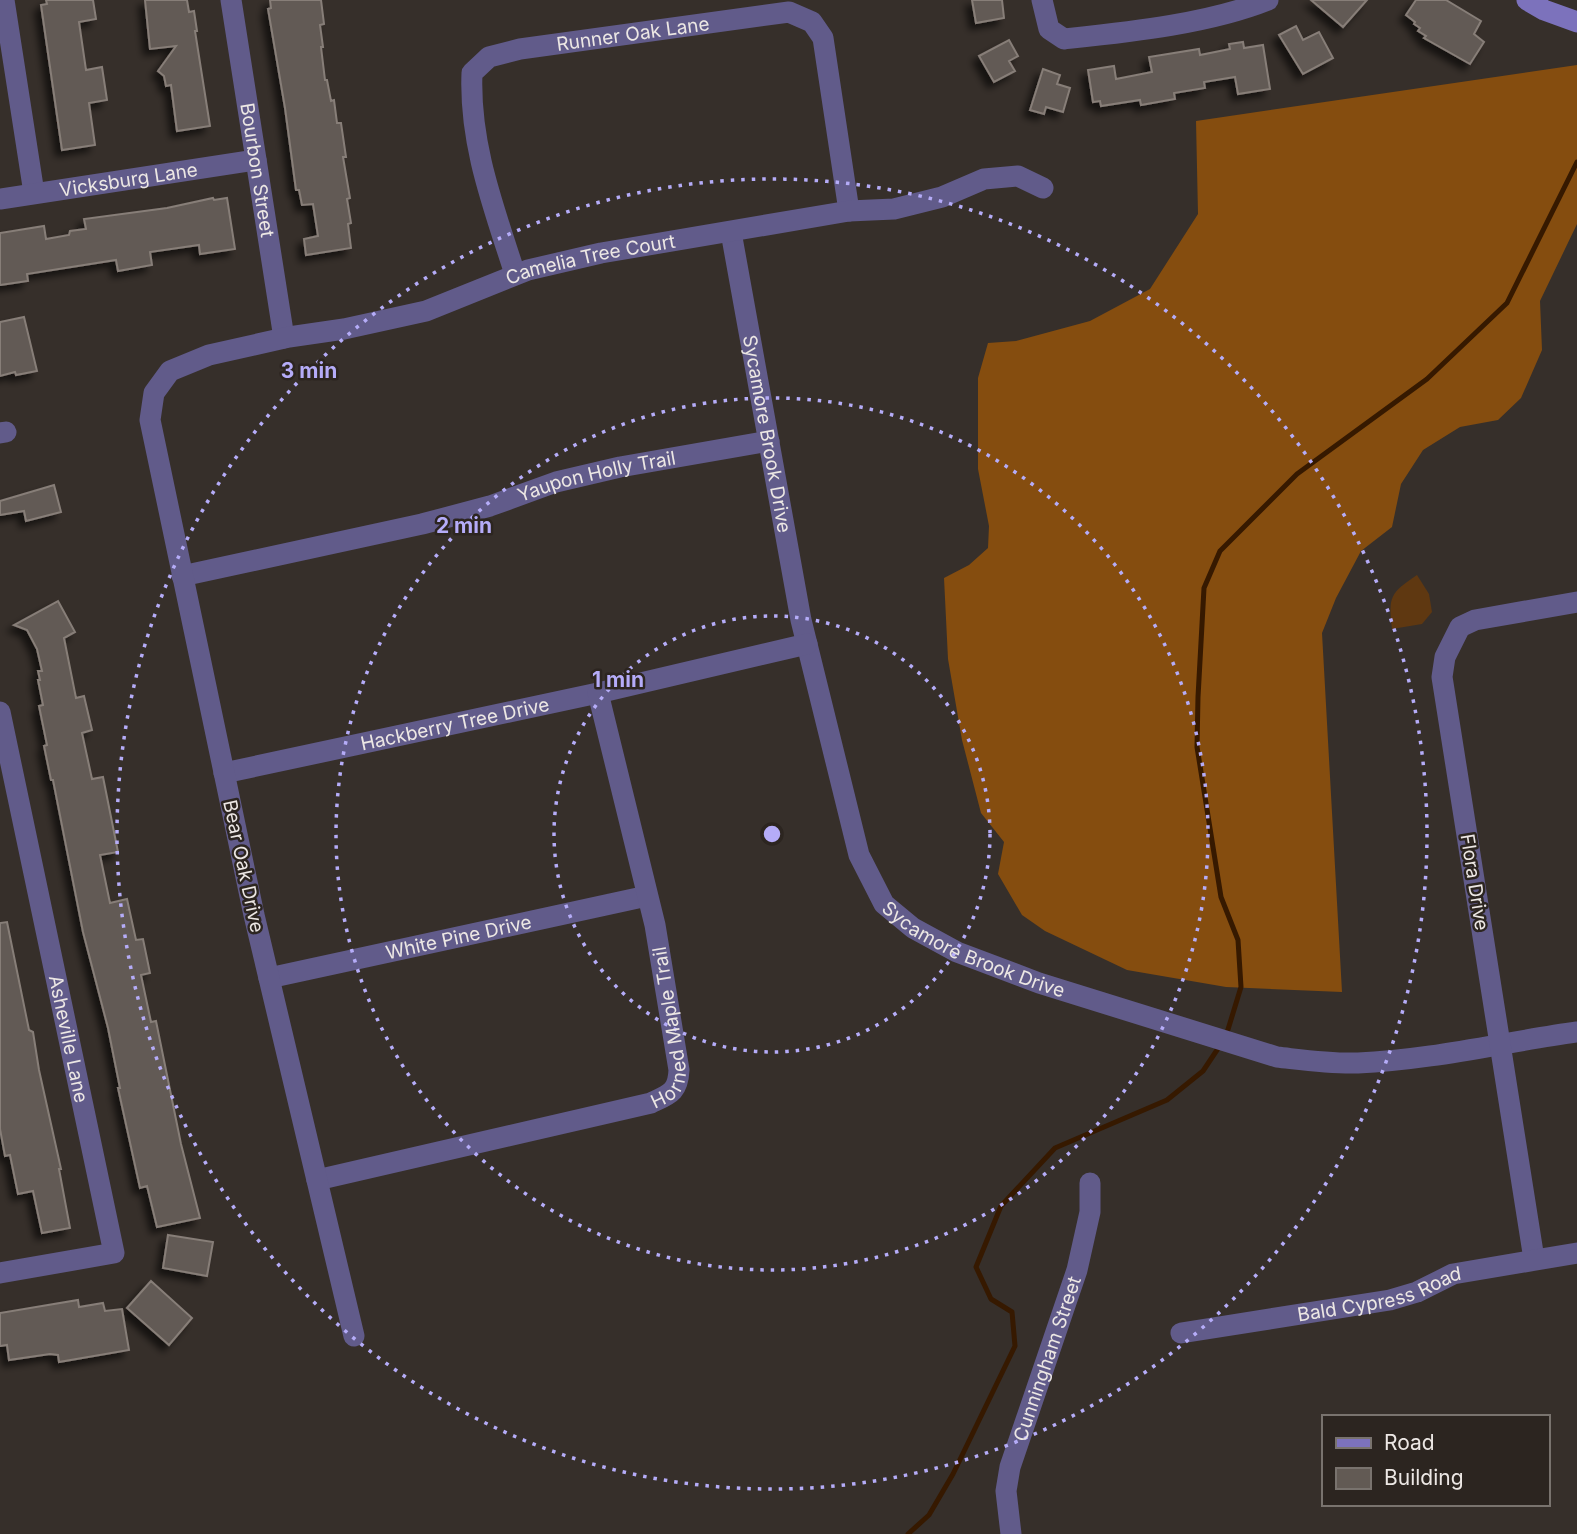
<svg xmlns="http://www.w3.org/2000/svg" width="1577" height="1534" font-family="Inter,sans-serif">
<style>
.green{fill:#5f3811}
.forest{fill:#854d0f}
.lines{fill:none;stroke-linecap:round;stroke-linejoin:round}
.stream{stroke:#361900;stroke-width:5}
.building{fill:#625a54;stroke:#877e78;stroke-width:2;filter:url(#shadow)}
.street{stroke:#615b8a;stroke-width:21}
.secondary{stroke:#7c72bc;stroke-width:21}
.ring{fill:none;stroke:#b5acf8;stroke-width:3.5;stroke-dasharray:3.5 7}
.labels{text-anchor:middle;stroke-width:5;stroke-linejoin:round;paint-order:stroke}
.street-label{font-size:19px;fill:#ece7e4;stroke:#2c2520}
.centre{fill:#b5acf8;stroke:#2c2520;stroke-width:3.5}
.ring-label{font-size:21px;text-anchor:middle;font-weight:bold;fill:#b5acf8;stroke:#2c2520;stroke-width:5;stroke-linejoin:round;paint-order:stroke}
</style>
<defs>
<filter id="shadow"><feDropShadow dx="-6" dy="6" stdDeviation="3.5" flood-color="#0009"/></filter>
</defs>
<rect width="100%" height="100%" fill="#362f2a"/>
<path class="green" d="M1417,575l12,19 3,18 -10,12 -30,5c-4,-32 -2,-36 25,-54z"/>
<path class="forest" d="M1577,65v159l-37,77 2,49 -21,48 -23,22 -38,7 -37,23 -22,34 -9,43 -31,24 -25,47 -14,35 20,359 -116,-5 -99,-17 -82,-39 -23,-16 -24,-41 6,-32 -23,-29 -19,-73 -14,-81 -4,-81 25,-13 19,-17 1,-22 -11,-57v-91l10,-35 28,-2 74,-20 60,-32 48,-75 -2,-93z"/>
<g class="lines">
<path class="stream" d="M1226,1036l15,-49 -3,-47 -17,-43 -24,-150 1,-50 6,-109 16,-37 77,-77 130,-95 80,-76 70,-141
M908,1534l21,-19 24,-41 62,-128 -3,-34 -21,-13 -15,-32 25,-61 54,-58 112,-48 36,-29 18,-27"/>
</g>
<path class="building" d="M46,0h47l3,19 -17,3 7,48 16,-3 5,33 -18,3 6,42 -33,5 -21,-145 6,-1z
M145,0h42l2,12 5,-1 3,20h-2l15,95 -33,5 -6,-46 -5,1 -2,-10 -6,-5 18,-25 -26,3z
M270,0h51l3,24 -4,1 3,22h-2l4,33h2l4,21 3,-1 3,23h4l5,34h-3l7,41 -3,1 4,24 -3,1 3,24 -45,7 -2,-16 14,-3 -5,-32 -11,1 -3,-15h-3l-11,-82 -17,-99 3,-1z
M972,0h30l2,18 -28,5z
M1311,0h56l-24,27z
M1416,0h30l35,21 -7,13 10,8 -14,22 -46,-26 2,-2 -8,-5 2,-3 -6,-4 1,-2 -9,-7z
M1296,26l7,14 16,-8 14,26 -30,16 -24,-39z
M1009,40l9,16 -9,5 6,10 -21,11 -15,-26z
M1243,42l1,6 19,-3 7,44 -32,5 -3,-17 -31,5 1,6 -31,5 1,6 -34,6 -1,-5 -39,6 -1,-5 -7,1 -5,-32 26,-4 2,13 36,-7 -3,-15 50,-8 1,6 30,-6 -1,-5z
M1043,69l17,6 -3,9 13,4 -7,24 -17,-5 -2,7 -14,-4z
M213,198l1,2 13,-2 8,51 -35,5 -1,-9 -49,7 2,13 -34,6 -2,-11 -89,14 1,7 -28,4v-52l44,-7 2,13 23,-4 1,-4 16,-2 -2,-10 83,-11z
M24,317l13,54 -21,4 -1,-3 -15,4v-54z
M54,485l7,27 -35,9 -2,-10 -24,4v-14z
M58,601l17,31 -11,6 12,60 8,-2 8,34 -10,3 10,46 11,-2 15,75 -18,3 10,48 17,-4 9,41 7,-1 7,34 -9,2 10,47 5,-1 25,123 19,74 -43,9 -10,-41 -7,2 -22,-100h2l-12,-60 -25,-96 -30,-152h-2l-7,-34 3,-1 -8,-39 4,-1 -5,-25h2l-2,-9h4l-5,-22 -10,-19 -13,-5z
M7,922l22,108 4,2 6,38 22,99h-2l11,59 -28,5 -9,-42 -15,3 -8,-39 -5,1 -5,-27v-206z
M168,1235l45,7 -6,34 -44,-8z
M151,1281l41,37 -23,27 -42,-37z
M78,1300l1,7 24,-4 2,8 17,-2 7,41 -70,12 -1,-7 -8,-1 -41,6 -2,-15 -7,1v-33z"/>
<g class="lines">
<g class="street">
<path d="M4,0l30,193"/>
<path id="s1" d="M231,0l53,338"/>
<path d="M1042,0l7,29 15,10c65,-7 144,-15 204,-39"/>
<path id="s2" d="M0,199l256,-39"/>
<path id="s3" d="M731,232l70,388 58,235 25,49 29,24 44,24 82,31 238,74c27,3 54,7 81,6 73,-3 147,-21 219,-31"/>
<path id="s4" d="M515,274c-21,-66 -46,-130 -43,-201l17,-16 31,-8 269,-37 23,10 11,16 26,173"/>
<path d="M0,433l6,-1"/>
<path id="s5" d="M182,576l240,-52 68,-18 66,-24 64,-15 149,-26"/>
<path id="s6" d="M0,712l114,541 -114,20"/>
<path id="s7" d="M224,773l374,-80 209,-49"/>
<path id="s8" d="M269,978l378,-82"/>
<path id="s9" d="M317,1180l334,-77c19,-9 27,-11 28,-33l-24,-145 -57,-232"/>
<path d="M1534,1259l-92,-582 3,-20 15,-30 15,-7 102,-18"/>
<path id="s10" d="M1181,1333l209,-33 27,-8 36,-18 124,-21"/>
<path id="s11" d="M354,1336l-100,-421 -104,-495 4,-27 16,-22 39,-16 80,-18 55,-8 82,-18 102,-41 73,-17 248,-42 45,-2 48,-12 42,-18 34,-3 25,12"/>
<path id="s12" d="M1011,1534l-5,-43 4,-24 67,-197 13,-58v-29"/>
</g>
<path class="secondary" d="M1527,0l17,10 33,12"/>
</g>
<g class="ring">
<circle cx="772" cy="834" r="218"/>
<circle cx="772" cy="834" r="436"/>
<circle cx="772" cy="834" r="655"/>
</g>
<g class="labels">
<g class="street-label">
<text dy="7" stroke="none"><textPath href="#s4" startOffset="376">Runner Oak Lane</textPath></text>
<text dy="7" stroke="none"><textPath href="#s1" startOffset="172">Bourbon Street</textPath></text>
<text dy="7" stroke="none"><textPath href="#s2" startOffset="130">Vicksburg Lane</textPath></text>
<text dy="7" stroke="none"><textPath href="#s11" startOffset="1430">Camelia Tree Court</textPath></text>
<text dy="7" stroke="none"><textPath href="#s3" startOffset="205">Sycamore Brook Drive</textPath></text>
<text dy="7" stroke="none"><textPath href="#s5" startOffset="427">Yaupon Holly Trail</textPath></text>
<text dy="7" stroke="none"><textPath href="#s7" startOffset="236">Hackberry Tree Drive</textPath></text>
<text transform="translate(244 866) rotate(78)" y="7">Bear Oak Drive</text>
<text transform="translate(1475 882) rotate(81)" y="7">Flora Drive</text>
<text dy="7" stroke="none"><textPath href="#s8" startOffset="194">White Pine Drive</textPath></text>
<text dy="7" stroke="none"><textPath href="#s3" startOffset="793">Sycamore Brook Drive</textPath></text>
<text dy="7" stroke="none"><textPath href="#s9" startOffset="429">Horned Maple Trail</textPath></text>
<text dy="7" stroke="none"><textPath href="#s6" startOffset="334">Asheville Lane</textPath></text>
<text dy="7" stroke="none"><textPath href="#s10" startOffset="203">Bald Cypress Road</textPath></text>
<text dy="7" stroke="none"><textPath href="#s12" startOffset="182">Cunningham Street</textPath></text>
</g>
</g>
<circle cx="772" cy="834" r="10" class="centre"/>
<g class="ring-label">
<text x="309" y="378">3 min</text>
<text x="464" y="533">2 min</text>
<text x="618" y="687">1 min</text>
</g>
<rect x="1322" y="1415" width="228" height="91" fill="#2c2520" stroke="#79736e" stroke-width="2"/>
<rect x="1336" y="1438" width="35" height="10" fill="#7c72bc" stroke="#79736e" stroke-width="2"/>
<text x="1384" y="1450" font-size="21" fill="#ece7e4">Road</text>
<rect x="1336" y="1468" width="35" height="21" fill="#625a54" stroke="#79736e" stroke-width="2"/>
<text x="1384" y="1485" font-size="21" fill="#ece7e4">Building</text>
</svg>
